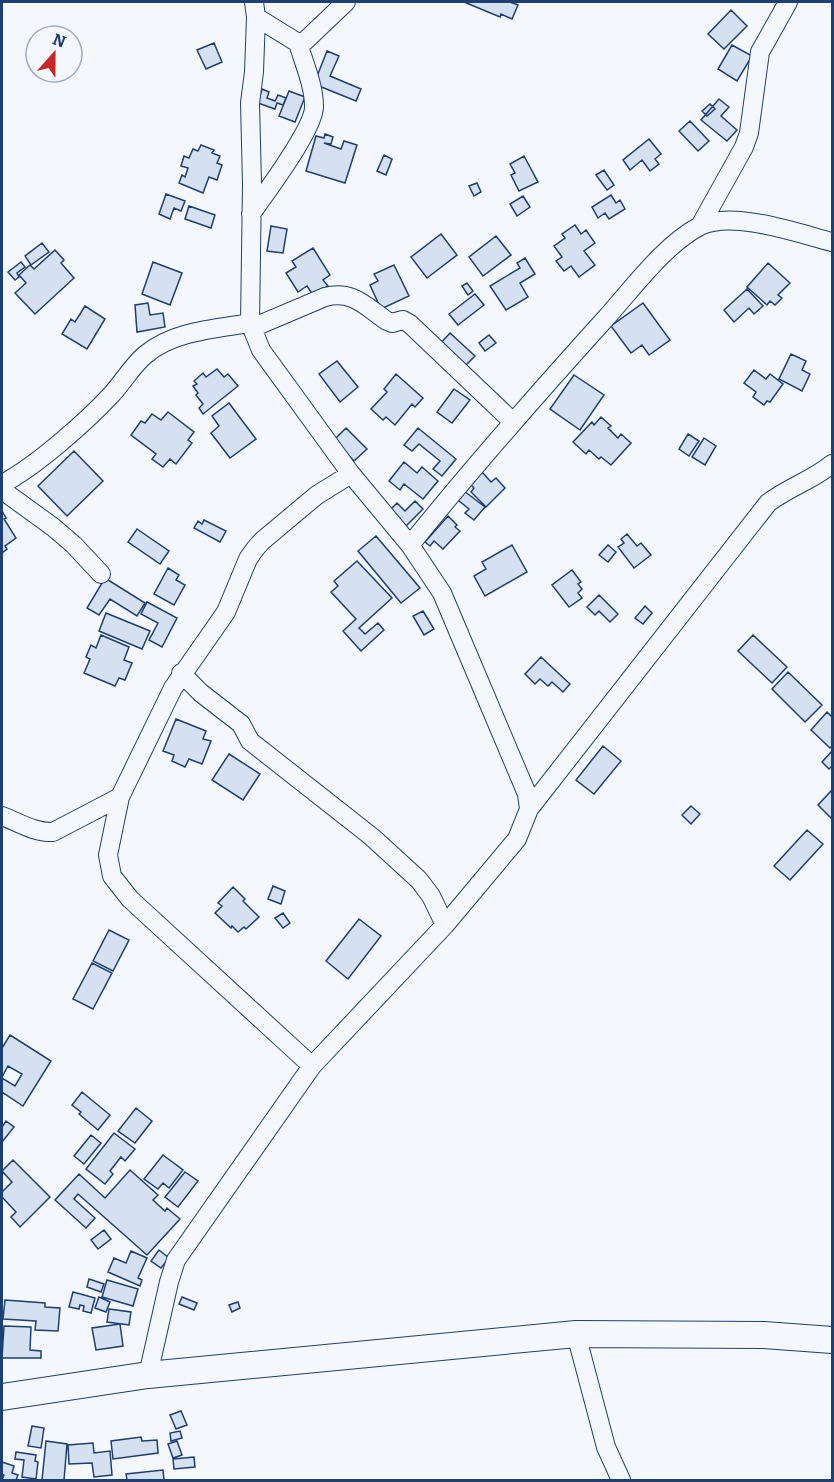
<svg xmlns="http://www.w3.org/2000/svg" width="834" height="1482" font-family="Bitter,serif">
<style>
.building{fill:#d5e0f0;stroke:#1d3f73;stroke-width:1.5}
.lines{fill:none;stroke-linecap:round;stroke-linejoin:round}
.street-casing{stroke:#1d3f73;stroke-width:20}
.secondary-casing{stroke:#1d3f73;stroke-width:28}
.street{stroke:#f4f7fb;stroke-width:18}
.secondary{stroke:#f4f7fb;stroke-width:26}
</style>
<rect width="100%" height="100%" fill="#f4f7fb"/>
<path class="building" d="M464,2h46l8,3 -6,14 -11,-5 -1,3z
M731,10l16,16 -23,23 -16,-15z
M214,43l8,19 -16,7 -9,-19z
M732,45l20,11 -15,25 -19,-12z
M327,51l12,5 -9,20 31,13 -5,12 -42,-17z
M262,89l7,3 -2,6 8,3 3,-6 8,3 -3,7 -6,-2 -2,6 -17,-6z
M289,91l16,6 -10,25 -16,-6z
M719,99l10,8 -8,9 16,14 -10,11 -26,-21z
M710,104l5,5 -8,7 -5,-5z
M690,121l19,20 -11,10 -19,-20z
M325,134l8,3 -2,7 -7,-1 17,6 3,-8 13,4 -12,38 -39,-12 10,-35 8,2z
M649,139l12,15 -6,5 4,5 -9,7 -8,-11 -12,10 -7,-10z
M201,145l13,5 -2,3 8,3 -3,7 5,2 -5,15 -8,-3 -6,16 -24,-10 3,-8 3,2 3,-9 -7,-2 3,-10 5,2 4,-9 5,2z
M384,155l8,4 -6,16 -9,-4z
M524,156l14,26 -19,9 -8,-16 4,-2 -5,-9z
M604,170l10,15 -7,5 -11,-15z
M477,183l4,9 -7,4 -5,-10z
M166,194l19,7 -4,10 -7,-3 -4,11 -11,-5z
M611,195l5,8 4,-3 5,9 -16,10 -4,-6 -7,5 -6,-11z
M523,196l7,11 -13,9 -7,-12z
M189,206l26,9 -4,13 -26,-9z
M575,225l6,9 5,-4 9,13 -11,8 11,14 -16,12 -8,-11 -7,5 -8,-10 6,-4 -8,-11 11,-8 -3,-4z
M271,226l16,3 -4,24 -16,-2z
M441,234l16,21 -30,23 -16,-21z
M496,236l15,19 -28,21 -14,-19z
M42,243l7,9 -18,13 -6,-9z
M313,248l17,27 -7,5 5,6 -15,9 -6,-9 -9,6 -12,-19 10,-6 -4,-6z
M55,250l9,10 -3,3 13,15 -39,36 -20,-21 11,-10 -7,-8 11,-10 4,4z
M525,258l10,16 -15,9 8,14 -22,13 -16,-24 30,-18 -3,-5z
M21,262l4,5 -8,6 2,4 -4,3 -7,-8z
M153,262l29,11 -12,32 -28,-11z
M768,263l22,20 -12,12 4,3 -7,7 -5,-4 -3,4 -20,-18z
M394,265l15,31 -28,13 -11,-24 8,-4 -4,-7z
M467,283l6,8 -5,4 -6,-9z
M747,289l16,17 -9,8 -5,-6 -15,14 -10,-12z
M475,294l9,11 -26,20 -9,-11z
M148,303l2,12 13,-2 2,14 -28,5 -2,-27z
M643,303l27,37 -21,15 -7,-10 -11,8 -20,-27z
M85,306l20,13 -18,30 -25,-15 9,-15 4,3z
M450,333l25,23 -11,11 -24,-23z
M489,335l7,8 -11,8 -6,-8z
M791,354l15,7 -4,9 8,4 -8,17 -23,-12z
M337,361l21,26 -18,15 -21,-28z
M217,369l7,8 4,-3 10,12 -35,28 -4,-6 4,-4 -7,-9 2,-2 -5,-7 4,-2 -3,-3 9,-8 3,4z
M754,370l12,9 4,-5 13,10 -13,18 -3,-1 -3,4 -11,-8 3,-5 -12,-9z
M396,374l27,24 -8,9 -3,-3 -17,21 -9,-8 -3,3 -12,-11 16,-17 -3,-3z
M574,375l30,20 -24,35 -30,-21z
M454,389l16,11 -18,23 -15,-11z
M229,403l27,36 -26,19 -19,-25 8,-7 -7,-10z
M168,412l26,20 -6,8 4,3 -16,21 -6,-5 -7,8 -11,-8 4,-5 -25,-19 10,-14 4,2 7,-9 9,6z
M601,417l10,9 -3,2 10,10 3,-4 10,9 -20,22 -10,-8 -2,2 -10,-9 -3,4 -13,-12 19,-20 2,3z
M346,428l21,21 -13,12 -20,-21z
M418,428l38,31 -14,17 -9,-7 7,-8 -21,-17 -7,7 -8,-6z
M688,434l11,7 -10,15 -10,-7z
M704,438l12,8 -11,19 -13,-8z
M74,451l29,30 -36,35 -29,-30z
M404,462l13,11 5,-6 16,14 -15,18 -19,-15 -4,6 -11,-9z
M482,472l9,10 5,-4 9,10 -19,19 -15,-15 3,-4 -4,-4z
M464,491l21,16 -11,13 -9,-7 4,-4 -11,-9z
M415,501l8,8 -19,19 -16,-16 9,-9 8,8z
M2,511l4,7 -2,1 12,19 -11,8 2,3 -5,4z
M448,516l9,9 -2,2 5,4 -17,18 -9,-8 -4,5 -5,-4z
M204,520l22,11 -6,11 -26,-14 4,-7 4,3z
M137,529l32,22 -9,13 -32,-22z
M627,534l10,12 4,-3 10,12 -17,13 -16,-21 6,-4 -3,-4z
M376,536l44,52 -19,15 -43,-52z
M512,545l15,27 -42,24 -11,-20 12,-7 -4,-7z
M608,545l8,7 -8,10 -9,-7z
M357,561l35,37 -33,30 6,6 13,-11 6,7 -23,21 -18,-20 13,-12 -25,-27 7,-6 -4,-5z
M168,568l11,7 -3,5 9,5 -11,20 -20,-11z
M572,570l9,12 -3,2 4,5 -4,4 4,5 -13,9 -17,-22z
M105,578l40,25 -8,13 -27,-17 -11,16 -12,-7z
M599,595l19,19 -8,8 -11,-11 -4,4 -8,-8z
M147,602l30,16 -15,29 -13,-7 9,-17 -17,-9z
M645,606l7,7 -9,11 -8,-6z
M423,611l11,18 -10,6 -11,-19z
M106,613l44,18 -8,18 -43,-18z
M101,635l28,12 -5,13 8,3 -7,17 -6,-2 -4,8 -31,-13 6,-14 -4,-2 5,-12 5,3z
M753,635l34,32 -15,16 -34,-32z
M541,657l29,27 -7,8 -11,-10 -4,4 -8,-7 -5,5 -10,-10z
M788,672l34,33 -17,17 -33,-33z
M827,712l5,5v29l-2,2 -19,-18z
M176,719l30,12 -3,8 8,2 -9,23 -13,-5 -4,8 -13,-6 2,-6 -11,-4z
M603,746l18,15 -27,33 -18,-14z
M832,751v15l-3,3 -7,-7z
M229,754l31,20 -17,26 -31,-20z
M832,790v29l-14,-14z
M691,806l9,8 -9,10 -9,-9z
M807,830l16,14 -33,36 -16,-14z
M273,886l12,5 -4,13 -13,-5z
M233,887l12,12 -2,2 16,16 -13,12 -2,-2 -6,5 -6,-6 -1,2 -16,-15 7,-7 -4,-3z
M283,913l7,10 -7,5 -8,-10z
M359,919l22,17 -33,43 -22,-18z
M109,930l20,10 -16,31 -20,-10z
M92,963l20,10 -19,36 -20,-10z
M10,1035l41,26 -28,45 -21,-14v-14l13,8 7,-12 -14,-8 -6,11v-29z
M82,1092l28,23 -12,15 -19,-16 2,-2 -9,-7z
M136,1108l16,13 -17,22 -17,-12z
M6,1121l8,6 -12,15v-15z
M114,1133l21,16 -10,12 -4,-4 -11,14 3,3 -8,10 -19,-15z
M91,1135l10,8 -17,21 -10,-8z
M163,1155l20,15 -14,18 -6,-5 -5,6 -14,-10z
M13,1160l37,37 -30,30 -9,-10 5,-5 -14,-15v-5l10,-10 -10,-11z
M130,1170l28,25 -5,5 12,11 2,-3 13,11 -33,36 -69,-61 -4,5 21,19 -9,10 -31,-28 24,-26 26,24z
M185,1172l13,9 -20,26 -13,-10z
M104,1230l7,9 -13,10 -7,-9z
M159,1250l10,8 -8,10 -10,-7z
M131,1251l16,7 -9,20 4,2 -2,6 -32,-14 6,-14 12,5z
M89,1279l15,5 -3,8 -14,-5z
M107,1280l31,9 -5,17 -31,-9z
M73,1292l22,6 -4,15 -8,-2 1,-5 -4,-1 -1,4 -10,-2z
M99,1297l11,5 -4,10 -11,-4z
M182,1297l15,6 -3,7 -15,-6z
M5,1300l40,3v4l15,1 -2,23 -23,-1 1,-9 -33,-2z
M238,1302l2,6 -8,4 -3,-7z
M109,1309l22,3 -2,13 -22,-3z
M120,1324l3,22 -27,4 -4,-22z
M4,1326l27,1 -1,23 11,1v7h-39z
M181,1411l6,14 -11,4 -6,-14z
M32,1426l12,2 -3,20 -13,-2z
M180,1431l2,7 -11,3 -1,-8z
M141,1437l1,4 15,-1 1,13 -45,6 -2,-18z
M46,1441l21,3 -3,36h-22z
M177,1441l5,14 -9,3 -5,-14z
M93,1443l1,10 16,-2 2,24 -18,2 -2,-14 -23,1 -1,-19z
M16,1452l20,3 -1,6 3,1 -2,17 -14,-2 2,-17 -9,-1z
M194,1457l1,10 -21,2 -1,-10z
M2,1462l12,4 -2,7 6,2 -2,5h-14l2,-5 -2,-1z
M163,1470l1,10h-37l-1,-6z"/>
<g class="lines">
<g class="street-casing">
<path id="street" d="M256,17l42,26 7,-2 41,-39
M251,214c15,-22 64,-86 63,-108 0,-20 -10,-43 -16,-63
M700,226l44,-79 5,-14 11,-81 28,-50
M252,328l73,-31c28,-7 40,9 62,24l5,2 11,-3 7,4 103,98
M2,484c33,-17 84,-62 110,-90 11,-12 20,-28 33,-39 28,-24 70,-26 105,-32
M2,490l51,37 21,18 27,29
M410,545c63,-78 129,-153 196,-227 26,-29 59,-74 94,-92 33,-16 97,7 132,16
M181,673l20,20 40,31 9,17 122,96 47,43 12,16 14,29
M529,809l239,-306c21,-16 43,-22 64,-39
M2,816c16,6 33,17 51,16l67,-35
M312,1066l-182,-167 -18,-23 -4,-21 12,-58 53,-109 53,-76 22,-53 7,-10 7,-8 55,-46 34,-21
M576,1334l30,113 15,33
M148,1375l21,-93 7,-22 136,-194 133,-141 72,-86 12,-30 -2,-15 -85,-201 -32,-48 -59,-71 -90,-124 -11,-27 2,-139 -2,-81 4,-31 2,-55 -2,-15"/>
</g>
<g class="secondary-casing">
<path id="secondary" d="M2,1397l146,-22 428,-41 188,1 68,5"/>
</g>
<use href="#street" class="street"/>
<use href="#secondary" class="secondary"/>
</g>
<rect width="834" height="1482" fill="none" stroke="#1d3f73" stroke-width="6"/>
<g transform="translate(54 54) rotate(21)"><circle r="28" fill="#f4f7fb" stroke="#9eadc5" stroke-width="1.5"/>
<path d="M0-4.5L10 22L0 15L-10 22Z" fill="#c62828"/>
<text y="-9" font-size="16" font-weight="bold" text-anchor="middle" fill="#1d3f73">N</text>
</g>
</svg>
